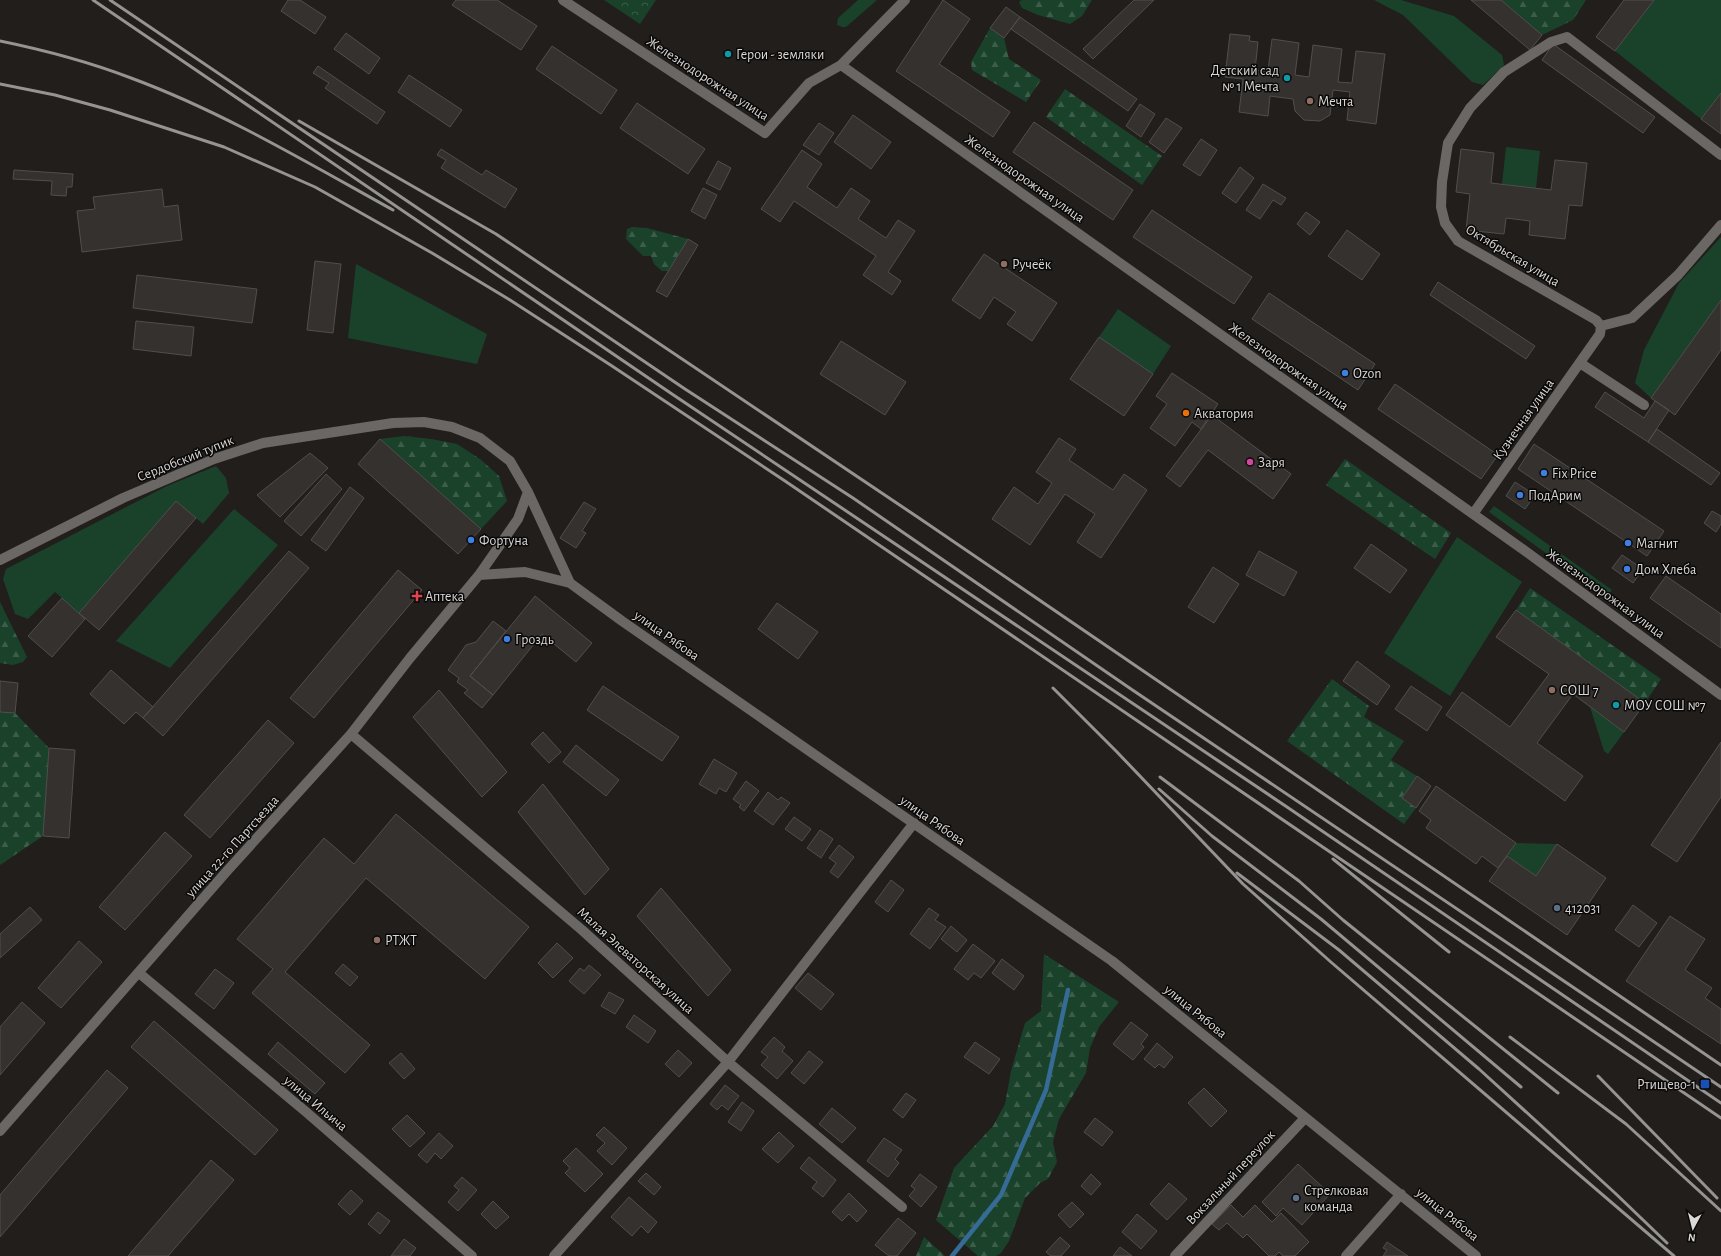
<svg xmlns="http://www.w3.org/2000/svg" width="1721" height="1256" font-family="'Alegreya Sans',sans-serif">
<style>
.green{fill:#1a422b}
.forest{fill:url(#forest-firs)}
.park{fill:url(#park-crowns)}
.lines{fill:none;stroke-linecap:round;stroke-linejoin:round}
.stream{stroke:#356b95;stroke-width:4.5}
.building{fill:#34312f;stroke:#514f4c}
.minor{stroke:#6a6764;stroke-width:10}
.rail{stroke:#959492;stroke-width:3}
.culture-dot{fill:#0f9aa8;stroke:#0a0908;stroke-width:1.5}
.education-dot{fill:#8d6e63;stroke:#0a0908;stroke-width:1.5}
.shop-dot{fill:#3f7fe0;stroke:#0a0908;stroke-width:1.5}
.food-dot{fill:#e8710a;stroke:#0a0908;stroke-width:1.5}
.hotel-dot{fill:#d1479c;stroke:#0a0908;stroke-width:1.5}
.health-dot{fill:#e0444e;stroke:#0a0908;stroke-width:1.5}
.service-dot{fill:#5c6f8a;stroke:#0a0908;stroke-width:1.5}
.transit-dot{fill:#1a4fb4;stroke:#0a0908;stroke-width:1.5}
.labels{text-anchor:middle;stroke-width:3;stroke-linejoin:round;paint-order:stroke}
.poi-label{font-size:14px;fill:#d9d8d6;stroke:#0a0908;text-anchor:start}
.street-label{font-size:14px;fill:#d9d8d6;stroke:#0a0908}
</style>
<defs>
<pattern id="forest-firs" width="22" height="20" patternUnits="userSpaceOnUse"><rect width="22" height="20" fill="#1a422b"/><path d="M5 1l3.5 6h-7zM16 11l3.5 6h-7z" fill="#3b5d49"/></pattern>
<pattern id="park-crowns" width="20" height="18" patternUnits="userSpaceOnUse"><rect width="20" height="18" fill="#1a422b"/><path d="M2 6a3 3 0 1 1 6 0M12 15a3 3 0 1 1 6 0" fill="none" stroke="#3b5d49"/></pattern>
</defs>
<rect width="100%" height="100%" fill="#211e1c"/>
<path class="green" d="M858,0h19l-31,27h-4l-5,-2 1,-7z
M1374,0h27l53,16 48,39 2,10 -21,20 -11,-3 -69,-67z
M1654,0h67v93l-20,26 -86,-68z
M1506,147l34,4 -4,37 -34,-4z
M1721,237v63l-70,98 -16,-15 9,-33 35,-67z
M356,264l131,70 -10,30 -129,-26z
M1118,309l53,37 -18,28 -54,-37z
M216,466l10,12 3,15 -26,31 -27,-23 -97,112 -24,-21 -27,27 -13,-5 -12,-35 3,-10 161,-83z
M1494,506l118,84 -5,7 -118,-85z
M234,509l44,36 -108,123 -54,-27z
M1457,537l65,45 -72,114 -66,-43z
M1590,707l34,25 -16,22 -4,-3z
M1516,843l41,1 -21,32 -29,-20z"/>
<path class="forest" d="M1022,0h70l-10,16 -12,8 -32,-9 -16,-7 -3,-6z
M1501,0h85l-13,20 -31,15z
M990,28l14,10 5,21 32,21 -15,22 -54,-32 -1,-8z
M1065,89l97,67 -20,29 -96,-68z
M632,227l15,1 41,11 -20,32h-6l-8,-7 -3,-8h-8l-17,-17 1,-10z
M404,436l27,3 26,5 23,15 19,17 8,25 -26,28 -101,-90z
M1345,459l106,74 -16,26 -109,-74z
M1530,588l131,91 -16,24 -129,-93z
M0,602l27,55 -4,5 -10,3 -13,-2z
M1332,679l37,27 -5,11 40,24 -13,19 26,16 -15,21 14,11 -12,16 -117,-83z
M0,712l15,1 34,35 -6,88 -43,29z
M1044,954l75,48 -20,25 -9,21 -4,25 -27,46 -6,23 4,20 -9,17 -8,4 -15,15 -16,43 -8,12 -5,3h-18l-42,-36 18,-52 39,-42 12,-22 6,-33 14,-48 16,-12z
M924,1237l21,19h-29z"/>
<path class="park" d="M604,0h52l-16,24z"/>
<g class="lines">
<path class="stream" d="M952,1256l49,-61 45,-105 22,-100"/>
</g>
<path class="building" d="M288,0h12l26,17 -11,17 -34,-23z
M456,0h41l40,26 -16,24 -69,-45z
M943,0l27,19 -31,45 71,48 -17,25 -97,-66z
M1134,0h20l-61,59 -10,-10z
M1471,0h30l41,35 -12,15z
M1624,0h30l-39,51 -19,-14z
M1006,7l14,10 -16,21 -14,-10z
M1020,17l117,82 -9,12 -117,-82z
M346,33l34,25 -11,16 -35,-25z
M1230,34l20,2 -1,5 9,1 -3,28 13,1 4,-32 27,4 -4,32 14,2 4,-32 29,4 -4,33 14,1 4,-32 29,3 -9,70 -29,-4 3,-28 -17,-2 -3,25 -10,6 -16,-1 -9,-9 -2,-12 -23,-3 -2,20 -29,-4 4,-33 -18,-2z
M1553,44l102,73 -12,16 -101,-73z
M552,46l65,44 -16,24 -65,-45z
M318,66l67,46 -8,12 -52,-36 4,-5 -16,-10z
M409,75l53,35 -12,17 -52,-35z
M1721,93v41l-20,-15z
M637,103l68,46 -17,25 -68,-46z
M1140,104l15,10 -14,23 -15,-11z
M853,115l38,27 -20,27 -37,-27z
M1166,118l16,10 -18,25 -15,-11z
M1034,122l99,68 -20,30 -100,-68z
M819,123l15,10 -15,22 -16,-10z
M1201,139l16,11 -17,26 -17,-11z
M441,149l41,26 4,-5 31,19 -12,19 -64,-40 5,-8 -9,-5z
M1461,149l33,4 -3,30 60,7 4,-30 32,3 -5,43 -13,-1 -4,34 -36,-4 1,-14 -24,-3 -2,16 -38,-4 4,-36 -14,-2z
M802,150l20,14 -15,23 30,21 14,-20 19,13 -12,18 28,19 12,-18 17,11 -27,41 13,9 -9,14 -29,-20 13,-19 -82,-55 -14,21 -19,-13z
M718,161l13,7 -11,22 -14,-7z
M1240,167l14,11 -18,25 -14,-10z
M14,170l59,4 -1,13h-5l-1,9 -15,-1 1,-14 -39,-2z
M1263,184l23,14 -5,7 -8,-5 -13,19 -14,-9z
M703,188l14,7 -12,24 -14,-8z
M162,189l2,18 14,-2 4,35 -100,12 -5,-41 18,-2 -2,-12z
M1152,210l100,67 -18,27 -101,-67z
M1306,212l14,10 -10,13 -13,-11z
M1347,230l33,24 -18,26 -34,-24z
M688,239l10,6 -31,52 -11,-6z
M984,254l73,49 -25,38 -25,-17 9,-12 -22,-15 -14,22 -28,-19z
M315,261l26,3 -8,69 -26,-3z
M137,275l120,14 -5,34 -119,-15z
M1438,282l97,64 -9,13 -96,-64z
M1269,293l106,71 -17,26 -106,-71z
M1721,300v50l-46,65 -24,-17z
M136,321l58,6 -3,29 -58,-7z
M1099,337l54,37 -29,42 -54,-37z
M841,341l65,41 -21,33 -65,-41z
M1172,373l46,31 -17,25 -9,-7 -17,24 -25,-18 17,-24 -11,-8z
M1395,384l103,71 -17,24 -103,-70z
M1605,392l39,26 11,-17 14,9 -21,32 -53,-35z
M1212,415l79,59 -18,25 -65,-49 -28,37 -14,-11z
M1657,429l63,44 -9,12 -63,-43z
M1059,438l17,11 -7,11 44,30 11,-16 23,16 -46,68 -24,-16 18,-28 -30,-20 -35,51 -38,-26 22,-32 24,17 14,-21 -16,-11z
M380,439l101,90 -23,25 -100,-90z
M1534,444l130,87 -17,25 -129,-87z
M310,453l18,15 -48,49 -23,-22z
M326,474l16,15 -41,47 -17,-15z
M1515,482l20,13 -10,14 -19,-13z
M350,487l14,11 -38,53 -15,-11z
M176,501l20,17 -97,112 -20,-17z
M584,502l12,7 -14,22 4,2 -10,15 -16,-10z
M1712,511l9,5v8l-5,8 -12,-9z
M1371,544l36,26 -17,23 -36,-25z
M289,551l20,17 -146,168 -20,-18z
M1259,551l38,21 -13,24 -38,-21z
M1622,555l21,14 -10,14 -21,-15z
M1213,567l26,17 -25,39 -26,-16z
M398,570l24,20 -108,128 -24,-20z
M1666,576l55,38v34l-71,-50z
M535,596l57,47 -16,19 -34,-28 -49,61 -23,-19z
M62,598l23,21 -33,38 -24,-21z
M777,603l41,29 -20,27 -40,-30z
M1516,610l129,93 -21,29 -51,-38 -36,49 46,33 -18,25 -119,-86 16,-23 48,35 39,-53 -53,-37z
M493,621l13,10 -36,45 23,19 -11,13 -18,-15 4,-3 -11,-8 2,-4 -11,-8 18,-25 10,-3z
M1357,661l33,25 -13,19 -34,-24z
M111,670l42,37 -10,11 -7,-6 -12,12 -34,-30z
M0,681l18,2 -3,30 -15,-1z
M603,686l76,51 -17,24 -75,-51z
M1411,686l31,21 -15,24 -32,-22z
M439,690l68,82 -25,25 -69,-80z
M268,720l26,23 -84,95 -26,-23z
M543,732l18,20 -12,11 -18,-19z
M1721,742v55l-44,65 -26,-17z
M576,745l43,35 -13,16 -43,-34z
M49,748l26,2 -6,88 -26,-2z
M714,759l23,14 -11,19 -7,-4 -3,6 -17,-10z
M1417,776l14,10 -15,22 -14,-10z
M746,781l13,10 -15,20 -5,-4 2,-2 -8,-6z
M543,784l66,85 -24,26 -67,-83z
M1436,786l80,57 -18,25 -16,-12 -6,8 -50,-36 5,-8 -12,-9z
M768,792l10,8 3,-3 9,6 -17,22 -19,-14z
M396,814l133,113 -44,52 -119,-101 -81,94 85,73 -25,28 -93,-80 21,-24 -36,-30 87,-101 30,26z
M794,817l17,12 -9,12 -17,-12z
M820,830l13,9 -12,19 -14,-10z
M165,832l27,24 -67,74 -26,-23z
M1557,844l49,34 -39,57 -78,-54 18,-25 29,20z
M839,845l15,12 -16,21 -8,-6 6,-9 -7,-5z
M891,880l13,10 -16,22 -13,-10z
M661,888l70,82 -23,26 -71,-80z
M1633,905l24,18 -18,24 -24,-17z
M30,907l12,13 -42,38v-24z
M929,908l10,7 -4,5 11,7 -16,22 -20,-15z
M1670,916l35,23 -20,31 27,18 -7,10 16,11v35l-95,-63z
M951,926l16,14 -10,12 -16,-13z
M79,941l23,21 -41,46 -23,-20z
M557,943l16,15 -20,20 -15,-15z
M973,944l22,17 -14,17 -7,-5 -6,7 -14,-11z
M1002,959l22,17 -10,14 -22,-17z
M343,964l15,13 -8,9 -15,-13z
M589,965l12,10 -17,19 -15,-13 11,-13 4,3z
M215,969l19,14 -20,26 -19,-15z
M808,973l26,21 -13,16 -26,-22z
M609,992l15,8 -9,14 -14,-8z
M22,1002l23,21 -45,52v-48z
M634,1015l22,16 -8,12 -22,-16z
M154,1021l124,109 -23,25 -124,-108z
M1131,1022l17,13 -7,9 3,3 -11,13 -20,-16z
M774,1037l11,10 -3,4 11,10 -16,18 -16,-14 7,-8 -7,-5z
M278,1042l47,41 -10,11 -47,-40z
M975,1042l25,17 -11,15 -25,-17z
M1157,1043l16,14 -9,11 -5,-4 -4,4 -11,-9z
M678,1050l14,13 -13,14 -14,-13z
M809,1051l14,11 -19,22 -13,-11z
M401,1053l14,16 -11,10 -15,-16z
M107,1070l21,18 -128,149v-42z
M725,1085l14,11 -11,14 -6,-5 -5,5 -7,-6z
M1204,1088l23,23 -16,16 -23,-24z
M906,1093l10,7 -13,18 -10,-8z
M742,1102l12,9 -13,20 -13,-9z
M832,1108l24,20 -14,15 -23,-19z
M407,1115l18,18 -15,14 -18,-18z
M1095,1118l18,14 -11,14 -18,-14z
M604,1127l23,21 -15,17 -15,-14 8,-8 -9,-8z
M779,1132l15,14 -16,17 -16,-14z
M439,1133l14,13 -12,13 -6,-6 -8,10 -9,-8z
M884,1138l18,12 -7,9 4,4 -11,14 -21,-16z
M576,1148l27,26 -18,18 -20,-19 5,-5 -7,-7z
M809,1157l27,23 -13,17 -11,-9 5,-6 -17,-14z
M211,1160l23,20 -66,76h-40z
M1298,1164l32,30 -28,31 -19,-17 -7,8 -14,-14z
M646,1173l15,14 -7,8 -16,-14z
M920,1174l17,13 -16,20 -12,-11 6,-7 -4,-3z
M1091,1174l10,10 -10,11 -10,-9z
M462,1177l15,13 -19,21 -10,-9 11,-12 -5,-4z
M1169,1183l18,16 -20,21 -17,-16z
M351,1190l12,11 -13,14 -12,-11z
M849,1193l18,18 -10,11 -8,-8 -7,7 -10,-9z
M629,1197l28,25 -9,11 -7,-7 -9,10 -21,-19z
M493,1201l16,16 -13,12 -15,-15z
M1072,1202l12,12 -14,14 -12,-13z
M1231,1205l12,12 12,-12 17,17 9,-9 28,29 -14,14h-12l-4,-4 -4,4h-6l-22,-22 -4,4 -16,-15 -8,7 -7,-6z
M378,1212l12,9 -10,13 -12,-10z
M1137,1214l20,17 -16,18 -19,-17z
M898,1218l18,15 -19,23h-8l-14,-11z
M1060,1237l10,9 -9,10h-10l-5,-4z
M404,1239l12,9 -6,8h-19z
M1387,1242l21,14h-25l4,-6 -4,-2z
M1120,1247l12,9h-19z"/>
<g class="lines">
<path class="minor" d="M563,0l202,133 44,-50 32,-18 64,-65
M841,65l687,488 193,142
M1601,326l-5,-6 -138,-79 -13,-18 -4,-16 1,-25 6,-39 22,-35 34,-36 47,-30 16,-5 154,118
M1601,326l31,-8 46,-43 43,-50
M1580,363l64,42
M1473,514l127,-180 1,-8
M0,560l123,-62 91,-39 49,-16 130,-20 31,-1 28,5 28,11 30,23 18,31 42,91 52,38 490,340 364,295
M479,575l46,-3 45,11
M351,734l231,196 146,132 174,145
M139,973l166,138 167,145
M0,1131l227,-260 124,-137 59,-76 69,-83 39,-56 10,-27
M554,1256l174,-194 186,-239
M1175,1256l130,-138
M1346,1256l55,-62"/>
<path class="rail" d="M93,0l579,394 615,413 434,296
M110,0l575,389 168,109 278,191 590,398
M0,41c44,9 89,21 131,37 92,34 177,85 262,132
M0,84l55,11 55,15 114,37 91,40 117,66 78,47 102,66 173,115 936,637
M299,121l197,113 423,284 802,547
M1053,688l64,64 126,132 89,79 342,293
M1160,777l139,104 44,39 215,173
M1159,789l53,47 109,83 200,168
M1333,859l116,93
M1237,873l102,77 140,119 136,124 52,50
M1510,1037l116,87 95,87
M1598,1076l119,122"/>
</g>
<g class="culture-dot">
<circle cx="728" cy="54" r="4"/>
<circle cx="1287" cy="78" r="4"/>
<circle cx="1616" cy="705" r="4"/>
</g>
<g class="education-dot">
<circle cx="1310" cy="101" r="4"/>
<circle cx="1004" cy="264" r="4"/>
<circle cx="1552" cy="690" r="4"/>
<circle cx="377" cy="940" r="4"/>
</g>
<g class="shop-dot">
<circle cx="1345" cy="373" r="4"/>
<circle cx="1544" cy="473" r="4"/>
<circle cx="1520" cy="495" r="4"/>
<circle cx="471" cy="540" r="4"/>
<circle cx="1628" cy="543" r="4"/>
<circle cx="1627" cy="569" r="4"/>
<circle cx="507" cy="639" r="4"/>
</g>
<circle class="food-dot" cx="1186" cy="413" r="4"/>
<circle class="hotel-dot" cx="1250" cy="462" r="4"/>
<path class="health-dot" d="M415 590h4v4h4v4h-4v4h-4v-4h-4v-4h4z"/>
<g class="service-dot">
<circle cx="1557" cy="908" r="4"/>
<circle cx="1296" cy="1198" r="4"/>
</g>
<rect class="transit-dot" x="1700" y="1079" width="10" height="10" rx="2"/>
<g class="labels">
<g class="poi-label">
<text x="736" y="59">Герои - земляки</text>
<text x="1279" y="75" text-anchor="end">Детский сад<tspan x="1279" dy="16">№ 1 Мечта</tspan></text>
<text x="1318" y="106">Мечта</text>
<text x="1012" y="269">Ручеёк</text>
<text x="1353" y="378">Ozon</text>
<text x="1194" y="418">Акватория</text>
<text x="1258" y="467">Заря</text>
<text x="1552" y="478">Fix Price</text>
<text x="1528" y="500">ПодАрим</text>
<text x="479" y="545">Фортуна</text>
<text x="1636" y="548">Магнит</text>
<text x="1635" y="574">Дом Хлеба</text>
<text x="425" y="601">Аптека</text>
<text x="515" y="644">Гроздь</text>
<text x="1560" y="695">СОШ 7</text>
<text x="1624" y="710">МОУ СОШ №7</text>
<text x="1565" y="913">412031</text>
<text x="385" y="945">РТЖТ</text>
<text x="1696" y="1089" text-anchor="end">Ртищево-1</text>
<text x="1304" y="1195">Стрелковая<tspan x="1304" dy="16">команда</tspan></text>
</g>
<g class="street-label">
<text transform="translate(708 78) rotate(33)" y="5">Железнодорожная улица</text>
<text transform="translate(1025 178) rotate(35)" y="5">Железнодорожная улица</text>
<text transform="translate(1513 255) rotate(31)" y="5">Октябрьская улица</text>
<text transform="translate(1289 366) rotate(35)" y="5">Железнодорожная улица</text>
<text transform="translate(1523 419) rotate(-55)" y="5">Кузнечная улица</text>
<text transform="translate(185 458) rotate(-22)" y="5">Сердобский тупик</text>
<text transform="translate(1606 593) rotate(36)" y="5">Железнодорожная улица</text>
<text transform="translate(667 635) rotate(35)" y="5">улица Рябова</text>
<text transform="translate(933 820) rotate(35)" y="5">улица Рябова</text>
<text transform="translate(232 846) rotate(-48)" y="5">улица 22-го Партсъезда</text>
<text transform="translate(636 960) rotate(42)" y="5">Малая Элеваторская улица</text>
<text transform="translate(1196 1011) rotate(39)" y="5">улица Рябова</text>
<text transform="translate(316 1103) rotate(40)" y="5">улица Ильича</text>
<text transform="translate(1230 1177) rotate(-47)" y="5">Вокзальный переулок</text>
<text transform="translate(1448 1214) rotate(39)" y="5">улица Рябова</text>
</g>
</g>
<g transform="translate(1693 1228) rotate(187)" stroke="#0a0908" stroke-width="3" paint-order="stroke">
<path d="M0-3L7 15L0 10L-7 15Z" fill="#d9d8d6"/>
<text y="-6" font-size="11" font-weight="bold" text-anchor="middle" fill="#d9d8d6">N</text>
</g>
</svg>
